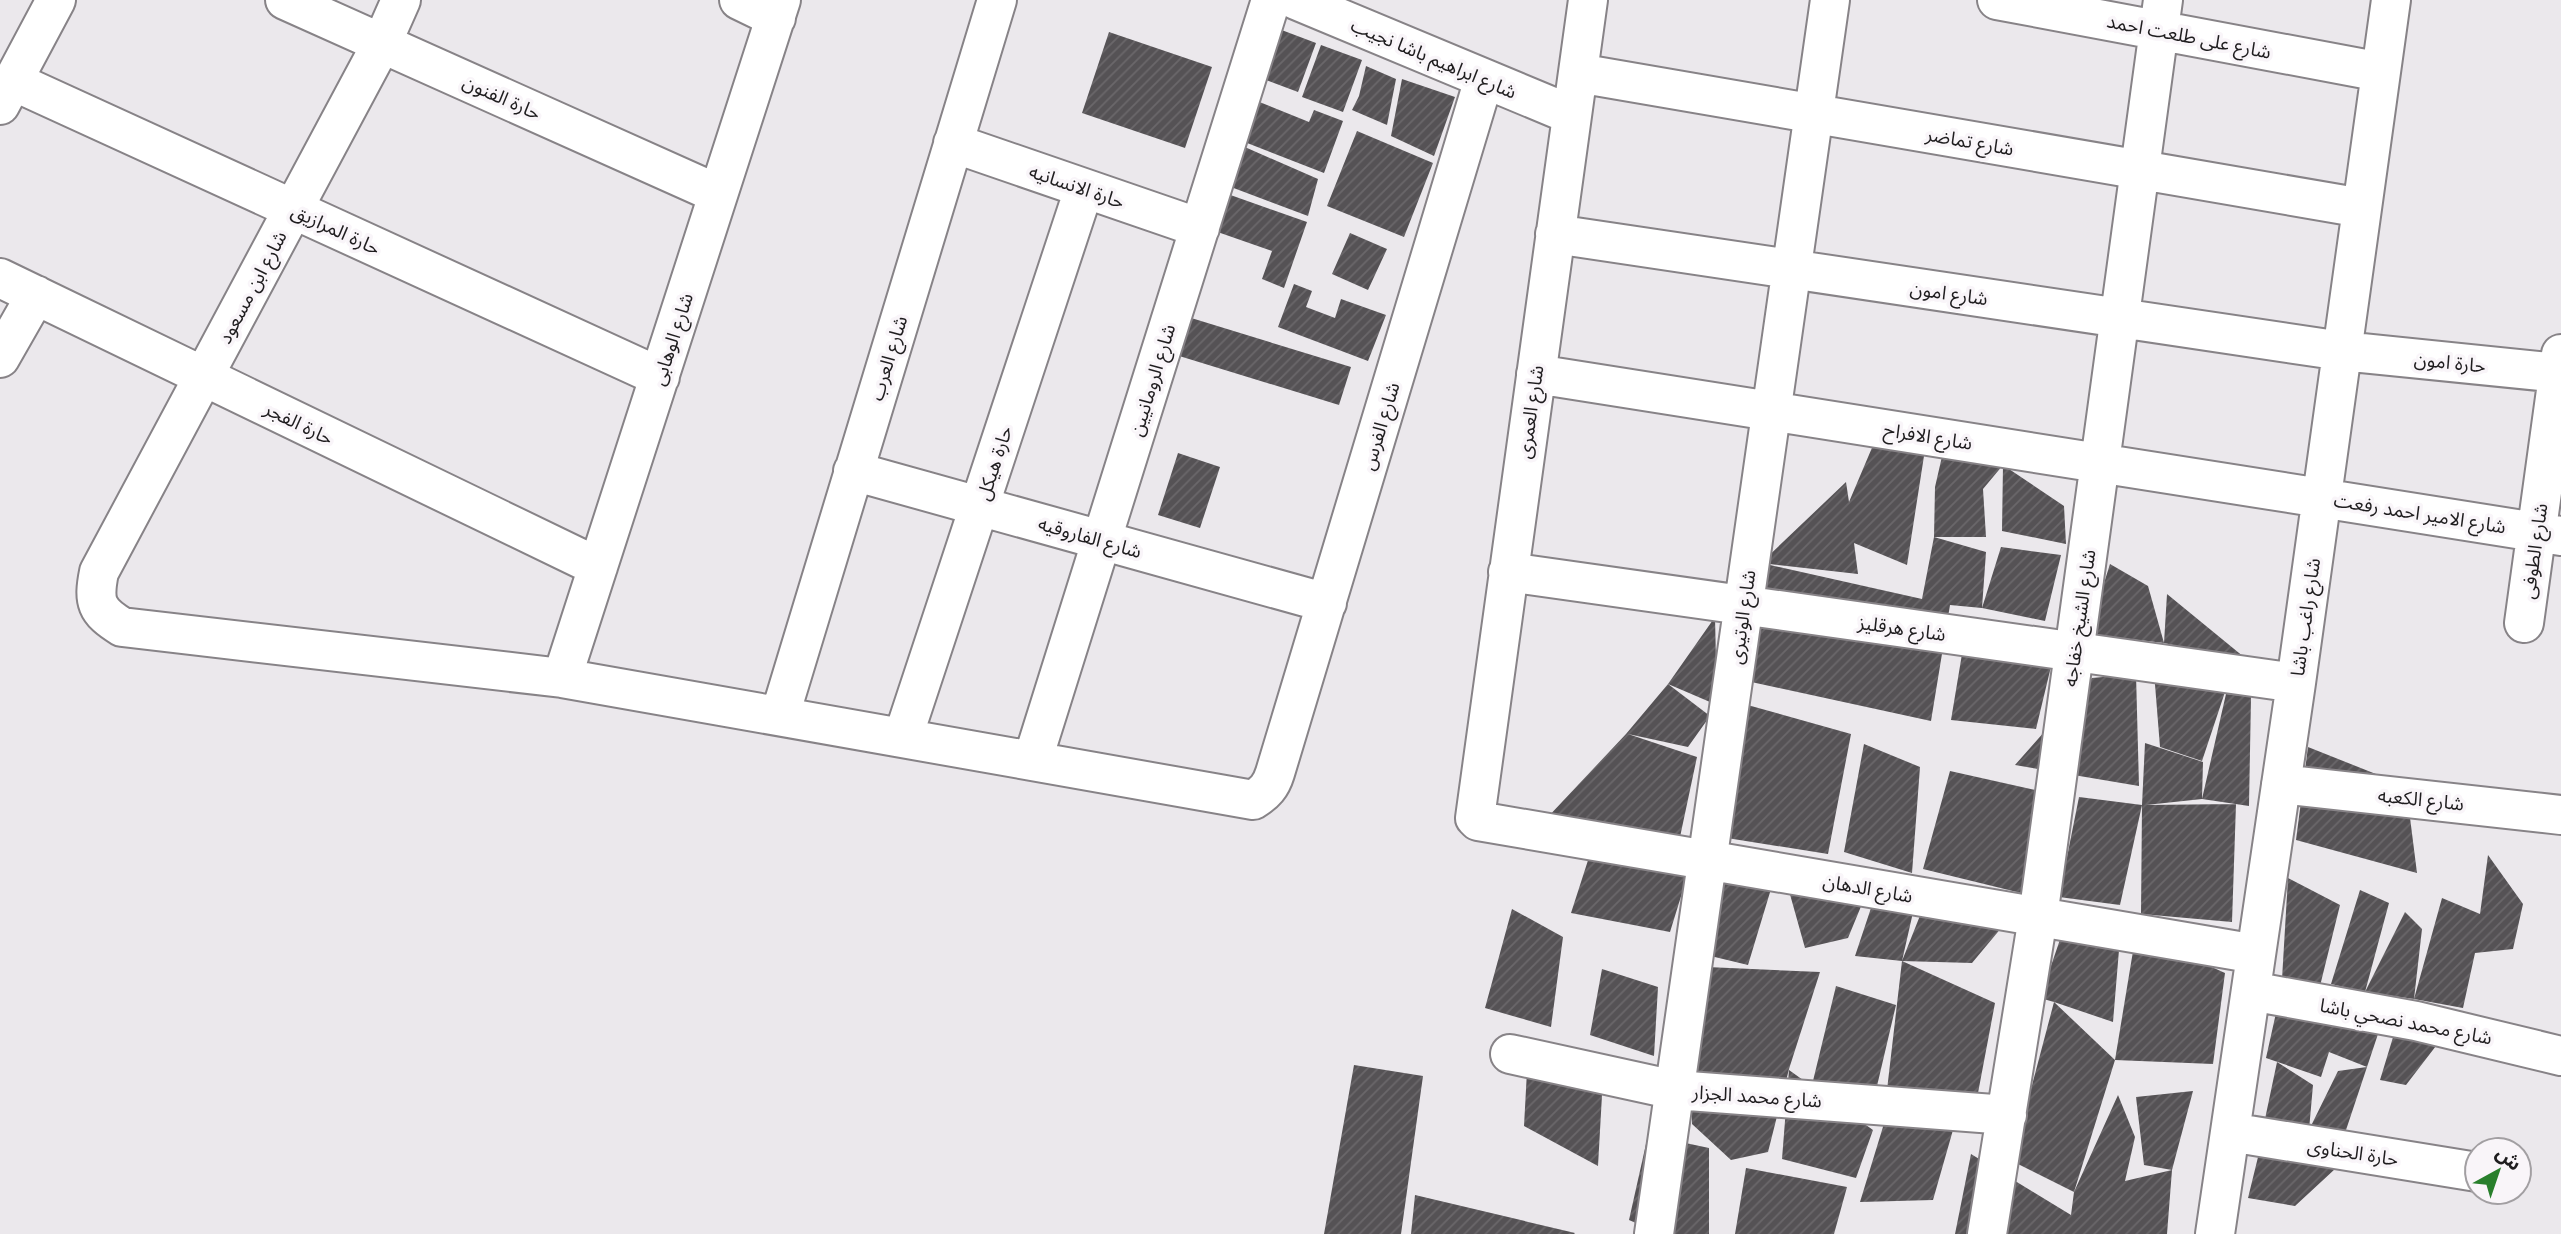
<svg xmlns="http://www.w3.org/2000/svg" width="2561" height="1234" font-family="'Roboto Serif','Noto Sans Arabic',serif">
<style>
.building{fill:url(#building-hatch)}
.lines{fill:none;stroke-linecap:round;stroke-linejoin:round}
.minor-casing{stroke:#878387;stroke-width:42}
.minor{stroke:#fff;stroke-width:38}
.labels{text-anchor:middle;stroke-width:7;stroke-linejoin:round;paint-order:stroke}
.street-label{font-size:19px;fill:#1f1d1f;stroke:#f9f5f9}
</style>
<defs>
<pattern id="building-hatch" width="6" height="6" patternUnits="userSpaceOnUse" patternTransform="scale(1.75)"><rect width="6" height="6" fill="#555255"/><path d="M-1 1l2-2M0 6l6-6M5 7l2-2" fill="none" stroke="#6a676a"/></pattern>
</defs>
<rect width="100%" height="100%" fill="#ebe8ec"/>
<path class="building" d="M1271,26l45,17 -18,49 -45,-17z
M1109,32l103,35 -27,81 -103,-35z
M1321,45l41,15 -19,52 -41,-15z
M1366,66l30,13 -9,46 -35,-15 7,-14z
M1402,79l53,18 -21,59 -43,-20z
M1252,99l57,23 5,-12 29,11 -19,52 -87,-34z
M1357,131l76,32 -29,74 -77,-31z
M1238,144l80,35 -10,37 -85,-32z
M1222,192l85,30 -23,66 -22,-9 10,-28 -63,-22z
M1350,233l37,16 -19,41 -36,-16z
M1294,284l18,7 -6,16 29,11 6,-19 45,16 -18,46 -90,-34z
M1188,317l163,50 -12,38 -163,-50z
M1946,439l57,26 -20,24 3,48h-52l1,-50z
M1874,443l50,13 -17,109 -53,-22 4,31 -97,-11 161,36 12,-62 52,15 -4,56 -32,-3 -19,116 -198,-43 28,-115 85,-81 3,20z
M1178,453l42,14 -20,61 -42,-13z
M2003,465l61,41 2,38 -64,-13z
M2001,547l60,8 -16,66 -63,-13z
M2110,564l38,22 16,57 -76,-9z
M2167,594l83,68 -86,-19z
M1715,617l2,88 -49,-21z
M1968,618l92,11 -24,100 -85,-9z
M2154,672l71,20 -23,69 -42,-14z
M2136,674l3,112 -124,-21 77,-87z
M1668,684l42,32 -22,31 -60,-13 69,23 -17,80 -134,-18 80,-85z
M2226,694l25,3 -2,109 -47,-7 -56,6 90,-1 -4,118 -91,-8 1,-109 -22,100 -61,-8 20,-100 63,8 3,-62 58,19 -1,37z
M1744,704l107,30 -23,120 -101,-16z
M1864,744l56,23 -8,106 -68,-21z
M2308,747l98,39 11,87 -121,-33z
M1950,771l90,20 -15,103 -102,-25z
M1591,851l96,26 -17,55 -99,-19z
M2488,855l35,49 -10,45 -38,4 -12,55 -49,-9 28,-101 38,16z
M1725,863l46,26 -23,76 -54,-13z
M1784,873l78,31 -14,34 -43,10z
M2288,878l52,27 -20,81 -38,-7z
M2360,890l29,13 -24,89 40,-80 17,17 -8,70 -49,-7 -34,-8z
M1927,898l75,29 -30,36 -70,-2 93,42 -17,90 -91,-3 15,-129z
M1874,899l40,9 -12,53 -47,-5z
M1512,909l51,28 -12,90 -66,-19z
M2066,922l53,28 -6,72 -59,-20 61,58 -41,132 44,-97 17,42 -10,44 47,-11 -28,-5 -8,-68 57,-6 -21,79 -5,64h-212l16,-80 100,61 3,-23 -62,-31 42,-159 -14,-4z
M2136,933l89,40 -12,91 -98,-4z
M1707,967l113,5 -31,97 -21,83 -37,8 -39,-36 -1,-56z
M1602,969l56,18 -4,69 -64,-21z
M1836,986l60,19 -19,81 -65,-1z
M2276,1013l104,15 -13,39 -38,-15 -8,25 -55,-19z
M2394,1034l45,8 -33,43 -26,-5z
M2277,1062l36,23 -4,45 -44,-11z
M1354,1065l69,11 -22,158h-77z
M2367,1067l-23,69 -35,-6 29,-59z
M1789,1070l84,60 -17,48 -74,-19z
M1527,1071l75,24 -4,71 -74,-40z
M1886,1117l67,13 -20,70 -73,2z
M1648,1135l61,13v86h-48l-32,-14z
M2259,1153l76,16 -40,37 -47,-8z
M1746,1168l101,19 -13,47h-99z
M1415,1195l160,38 -1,1h-163z"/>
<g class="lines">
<g class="minor-casing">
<path id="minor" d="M285,0l433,194
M401,0l-19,43 -283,529c-6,30 -3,39 23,55l440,51 691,122c12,-7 18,-14 22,-27l209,-694
M739,0l37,18
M1296,0l276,115
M1588,0l-113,818 3,3 778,133
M1997,0l384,72
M1578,73l784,135
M13,81l647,296
M0,105l56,-105
M953,143l247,85
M1555,234l787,117 217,22
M0,278l598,289
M0,358l36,-63
M1536,374l1025,162
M853,471l474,132
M1508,572l788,111
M2524,623l37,-269
M562,678l219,-678
M780,715l217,-715
M903,737l181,-548
M1033,759l238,-759
M2281,784l280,31
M2251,991l165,30 145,35
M1510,1054l165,36 332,25
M2230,1132l247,40
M1654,1234l176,-1234
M1987,1234l51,-317 125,-917
M2215,1234l81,-551 95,-683"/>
</g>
<use href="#minor" class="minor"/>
</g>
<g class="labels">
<g class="street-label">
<text transform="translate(2189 36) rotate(11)" y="7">شارع على طلعت احمد</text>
<text transform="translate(1434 58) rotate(23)" y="7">شارع ابراهيم باشا نجيب</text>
<text transform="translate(502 97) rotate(24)" y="7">حارة الفنون</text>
<text transform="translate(1970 141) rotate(10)" y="7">شارع تماضر</text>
<text transform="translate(1077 186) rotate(19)" y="7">حارة الانسانيه</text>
<text transform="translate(336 229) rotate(25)" y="7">حارة المرازيق</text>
<text transform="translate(252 287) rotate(-62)" y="7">شارع ابن مسعود</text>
<text transform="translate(1949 293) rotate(8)" y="7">شارع امون</text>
<text transform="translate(672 339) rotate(-72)" y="7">شارع الوهابى</text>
<text transform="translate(888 358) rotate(-73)" y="7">شارع العرب</text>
<text transform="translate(2450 362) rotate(6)" y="7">حارة امون</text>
<text transform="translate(1152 380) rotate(-73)" y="7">شارع الرومانيين</text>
<text transform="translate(1530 412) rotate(-82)" y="7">شارع العمرى</text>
<text transform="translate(299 423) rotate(26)" y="7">حارة الفجر</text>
<text transform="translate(1380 426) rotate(-73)" y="7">شارع الفرس</text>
<text transform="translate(1928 436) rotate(9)" y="7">شارع الافراح</text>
<text transform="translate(994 463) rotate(-72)" y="7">حارة هيكل</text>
<text transform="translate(2420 513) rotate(9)" y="7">شارع الامير احمد رفعت</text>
<text transform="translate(1090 537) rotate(16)" y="7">شارع الفاروقيه</text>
<text transform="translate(2534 551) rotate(-82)" y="7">شارع الطوفى</text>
<text transform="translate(1742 617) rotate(-82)" y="7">شارع الوتيرى</text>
<text transform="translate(2305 617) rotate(-82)" y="7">شارع راغب باشا</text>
<text transform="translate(2079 618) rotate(-82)" y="7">شارع الشيخ خفاجه</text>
<text transform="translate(1902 628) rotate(8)" y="7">شارع هرقليز</text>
<text transform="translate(2421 799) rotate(6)" y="7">شارع الكعبه</text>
<text transform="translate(1868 888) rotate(10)" y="7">شارع الدهان</text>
<text transform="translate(2406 1021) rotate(11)" y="7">شارع محمد نصحي باشا</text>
<text transform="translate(1757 1096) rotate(4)" y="7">شارع محمد الجزار</text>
<text transform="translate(2353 1152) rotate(9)" y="7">حارة الحناوى</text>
</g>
</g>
<g transform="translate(2498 1171) rotate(40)"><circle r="33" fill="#f9f5f9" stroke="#a29fa2" stroke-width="2"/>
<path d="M0-5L12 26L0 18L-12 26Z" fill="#297f2c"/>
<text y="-10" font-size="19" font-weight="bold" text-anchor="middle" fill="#1f1d1f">ش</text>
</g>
</svg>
